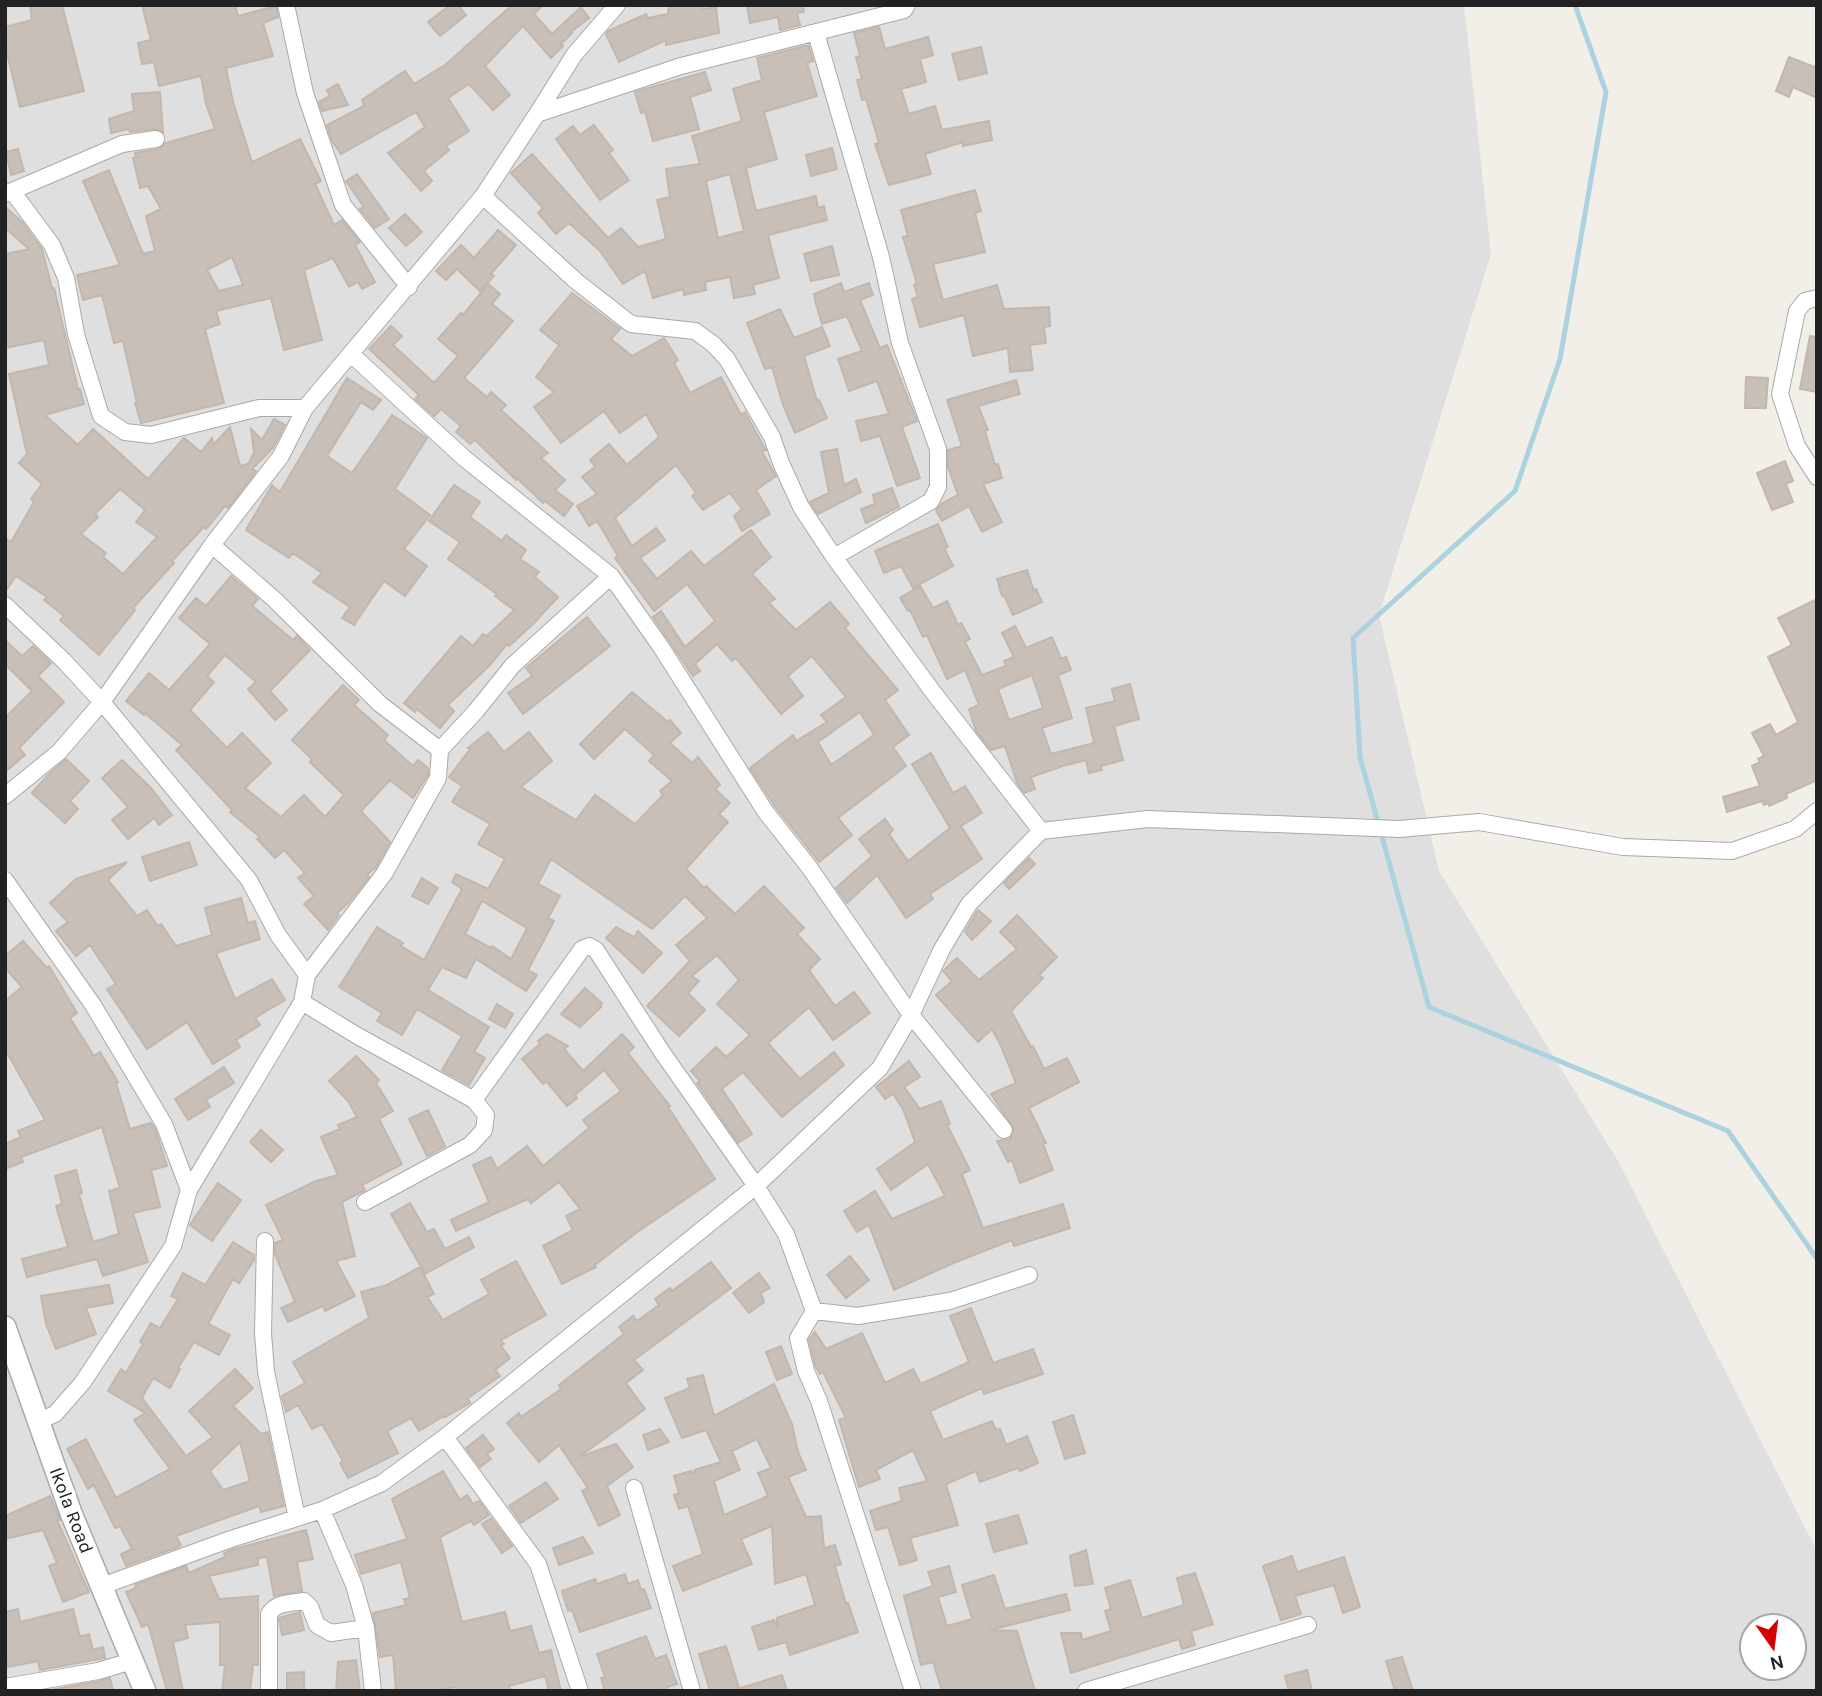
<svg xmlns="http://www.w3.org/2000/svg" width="1822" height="1696" font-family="Karla,sans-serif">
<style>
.residential{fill:#e0dfdf;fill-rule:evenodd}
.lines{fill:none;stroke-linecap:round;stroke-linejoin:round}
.stream{stroke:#aad3df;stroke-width:5}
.building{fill:#c7bfb8;stroke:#c4b6ab;stroke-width:2;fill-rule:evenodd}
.minor-casing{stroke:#a9a9a9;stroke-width:18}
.tertiary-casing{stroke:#a9a9a9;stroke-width:24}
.minor{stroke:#fff;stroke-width:16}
.tertiary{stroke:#fff;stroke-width:21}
.labels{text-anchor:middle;stroke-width:7;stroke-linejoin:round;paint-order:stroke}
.street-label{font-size:19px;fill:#222;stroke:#fff}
</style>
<rect width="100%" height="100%" fill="#f2efe9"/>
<path class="residential" d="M5,5h1459l27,249 -112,361 60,256 179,290 199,390v140h-1812zM1752,1626h42v42h-42z"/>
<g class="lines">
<path class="stream" d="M1575,5l31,87 -46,267 -45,132 -162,147 7,119 69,250 299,124 89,128"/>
</g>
<path class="building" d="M30,5h32l22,86 -64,16 -15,-62v-18l27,-7z
M142,5h93l3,11 38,-10 2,11 -15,6 10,33 -47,12 7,34 19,60 48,-23 21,42 -6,3 19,41 8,-5 18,22 -5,3 20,37 -13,7 -4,-7 -9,5 -16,-29 -29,12 18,70 -38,10 -13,-52 -55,13 4,13 -15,5 19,74 -83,20 -6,-20h2l-14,-62 -9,2 -12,-48 -19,5 -6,-25 43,-10 -37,-84 26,-11 34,84 12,-3 -9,-35 15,-7 -13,-23 -8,2 -7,-30 3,-1 -1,-4 23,-4 8,-6 49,-14 -9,-25 -5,-28 -42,10 -5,-24 -12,2 -4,-21 13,-3zM232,257l11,28 -24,6 -12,-21z
M450,5h8l8,10 -26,21 -12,-14z
M512,5h31l-9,9 18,20 29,-27 8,11 -18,14 1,1 -11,11 2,2 -12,12 -28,-32 -38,40 25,29 -17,15 -24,-26 -21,14 21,33 -23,15 3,4 -25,21 8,10 -11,10 -33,-38 37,-26 -9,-15 -75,42 -9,-13 -5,-16 37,-19 -2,-6 43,-29 9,13 31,-19z
M669,5h33v4l14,-2 3,26 -53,12v-5l-47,22 -13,-28 2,-3 38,-17 2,4 20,-4z
M747,5h56l1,7 -7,1 3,12 -20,5 -2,-13 -28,6z
M879,27l6,22 43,-12 5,18 -13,4 6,23 -25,7 8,25 26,-8 7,24 47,-9 3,19 -29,6v-4l-38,12 6,20 -42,11 -14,-41 4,-1 -13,-44 -4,1 -5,-20 5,-1 -6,-22 4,-1 -6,-23z
M804,46h5l4,15 -6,2 10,33 -53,16 13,47 -31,9 10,43 60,-15 2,12 6,-2 3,14 -59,15 11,43 -26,7 2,9 -21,4 -4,-21 -25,5 1,8 -22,5 -1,-6 -30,9 -8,-27 -22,13 -23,-33 -31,-28 -13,11 -18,-21 5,-5 -32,-35 21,-19 76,84 13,-10 17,19 28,-8 -9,-39 13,-3 -4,-28 34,-5 -8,-28 50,-15 -9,-32 29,-9 -5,-22zM730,174l14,57 -26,7 -12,-57z
M981,47l6,26 -28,7 -7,-26z
M1789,57l28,11v30l-24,-11 -4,10 -13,-6z
M705,72l6,18 -21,7 9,32 -46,12 -8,-29 -4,1 -6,-21z
M338,84l10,21 -26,6 -3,-9 11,-6 -3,-6z
M160,92l3,40 -9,-3 -24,3 -1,-3 -18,4 -2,-14 25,-8 -2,-17z
M594,125l19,25 -4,3 20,27 -29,20 -44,-61 17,-13 7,9z
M832,148l5,21 -26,7 -5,-21z
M18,149l6,22 -13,4 -5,-23z
M357,174l32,45 -14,9 -15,-19 4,-2 -18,-26z
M975,190l6,21 -6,2 10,39 -52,12 10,36 54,-15 7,24 45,-2 1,19 -6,1 2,16 -16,2 3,25 -23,2 -2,-24 -35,8 -9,-41 -44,12 -8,-28 6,-2 -4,-12 3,-1 -14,-47 5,-1 -7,-26z
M5,207l17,15 20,27 10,39h2l24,101h2l4,15 -39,11 33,30 15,-16 55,50 36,-41 17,14 11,-14 1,7 17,-18 10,39 8,-2 6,-11 -3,-24 11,11 12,-21 11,6 -12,23 -21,21 4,2 -28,37 -3,-2 -19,23 -2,-2 -32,34 2,2 -41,45 2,2 -36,45 -39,-35 4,-4 -20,-16 3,-3 -31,-21 -11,16v-54l6,4 23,-40 -3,-3 11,-15 -23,-21 8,-9 -18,-80 40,-9 -5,-25 -39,8v-94l24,-5 -24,-21zM120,489l25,21 -9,12 21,15 -34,37 -20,-17 3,-4 -25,-19 17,-17 -3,-3z
M405,214l17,18 -16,14 -17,-18z
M498,230l18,15 -25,29 3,2 -14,15 -23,-22 -11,11 -10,-9 25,-26 13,13z
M832,246l7,29 -28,6 -7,-27z
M841,283l3,9 25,-9 4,12 -13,5 20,48 7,-3 30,76 -15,6 18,51 -23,8 -17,-50 -19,5 -5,-20 33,-7 -12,-33 -28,10 -11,-32 24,-8 -15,-35 -25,8 -6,-20 -2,-10z
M488,284l12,10 -8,10 21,17 -49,57 23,19 4,-5 15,13 -5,5 47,43 -7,5 24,22 -10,10 18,14 -9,12 -19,-15 -2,2 -26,-25 -1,2 -41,-40 -5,4 -14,-12 5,-6 -20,-17 -7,7 -19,-17 4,-4 -50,-46 22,-23 11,10 -9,9 41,38 24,-27 -20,-17 23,-26 2,2z
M572,293l48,36 -9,10 21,17 32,-18 14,22 -4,3 16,30 31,-16 20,38 4,-3 19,35 2,3 -4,2 14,24 -20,14 14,24 -28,17 -8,-15 8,-7 -12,-16 -27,17 -11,-14 4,-3 -20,-28 -61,53 17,28 24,-18 9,12 -25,18 17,21 34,-28 13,15 47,-36 20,27 -19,17 23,25 -6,4 27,27 34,-28 19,22 -4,4 53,62 -13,10 24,35 -16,12 13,19 -68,52 14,17 -33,27 -45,-57 -24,-37 43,-33 3,6 31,-19 -6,-7 25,-18 -34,-41 -24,20 15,20 -22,18 -45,-56 -4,3 -15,-17 -22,20 5,7 -7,5 -40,-59 8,-6 24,36 30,-26 -28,-37 -33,27 -39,-53 3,-2 -21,-35 -8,5 -12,-20 20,-12 -15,-17 13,-10 -5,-7 19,-16 18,21 32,-28 -13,-23 -26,19 -16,-22 -43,32 -27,-36 20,-15 -18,-15 23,-32 -19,-15zM860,712l14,23 -43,30 -13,-23z
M780,309l14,29 28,-11 8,19 -26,10 13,45 2,-1 8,18 -32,15 -12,-28 -11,-38 -7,2 -18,-46z
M1810,336l7,1v55l-17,-3z
M1746,377l22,1 -2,30h-21z
M347,378l34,22 -8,10 -12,-8 -34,54 25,17 40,-58 35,23 -32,51 35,26 -26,34 23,17 -22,30 -21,-15 -30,44 -12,-7 8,-11 -37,-25 9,-9 -29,-20 -4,5 -43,-28 26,-45 8,7z
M1016,380l4,14 -42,12 10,24 -3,1 10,34 3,-1 4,14 -19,6 19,38 -20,10 -13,-26 -27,15 -6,-11 5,-6 17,-9 -10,-28v-17l14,-4 -15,-46z
M837,449l7,36 12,-6 5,13 -43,22 -8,-12 19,-9 -8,-41z
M1785,461l8,20 -7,3 7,18 -21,8 -15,-37z
M454,485l26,17 -10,15 32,24 4,-6 20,15 -6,9 19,13 -4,5 23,20 -24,26 -25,23 -2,-2 -17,21 -42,40 6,6 -14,17 -23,-19 -2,3 -11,-9 57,-67 12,10 10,-12 4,2 27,-26 -19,-14 2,-2 -49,-35 12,-17 -31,-21z
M892,488l7,19 -33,16 -5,-14 14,-5 -2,-9z
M938,524l10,23 -4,1 9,18 -40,22 -12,-22 -17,7 -9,-22z
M1027,570l7,21 2,-2 6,13 -29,13 -9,-20 -2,1 -5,-17z
M231,576l27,23 -6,7 41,34 4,-4 13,14 -40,41 17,19 -12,10 -27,-31 8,-7 -31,-27 -18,21 7,6 -24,28 37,38 15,-15 29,30 -26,25 36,29 23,-22 21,22 19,-22 -34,-33 2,-3 -20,-19 51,-55 16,15 -5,5 34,30 -4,5 29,26 5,-6 10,8v7l-15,23 -23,-18 -29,31 29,31 -14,25 -9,8 2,2 -20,25 -12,11 2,2 -11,15 -24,-26 10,-8 -16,-18 7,-5 -21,-23 -9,8 -18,-19 3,-2 -30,-25 2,-2 -56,-60 6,-5 -37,-32 -1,2 -18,-14 23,-28 20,17 41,-46 -31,-26 17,-20 10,8z
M920,586l13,22 14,-7 11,24 3,-2 9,16 -5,3 17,33 24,-9 -2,-5 10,-4 -12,-24 13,-7 11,22 26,-11 9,22 5,-2 5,13 -13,5 14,43 -30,10 9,26 43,-11 -8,-35 29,-7 -3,-12 18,-5 9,35 -25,7 9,34 -22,6 1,4 -13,3 -3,-13 -23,6 -32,11 4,12 -11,4 -7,-10 -12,-37 -14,4 -15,-19 -7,-22 10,-4 -14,-35 -18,9 -20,-44 -4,2 -13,-27 -2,1 -8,-13zM1032,675l11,33 -34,12 -11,-31z
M1817,599v181l-31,14 1,4 -18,8 -1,-3 -4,2 -2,-4 -35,11 -4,-15 37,-11 -8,-20 8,-4 -2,-3 6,-3 -12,-23 18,-9 6,11 22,-13 -30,-65 24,-12 -14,-27z
M587,617l23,29 -87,68 -15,-21 24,-17 -6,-8z
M5,640l17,16 11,-10 18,17 -13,13 26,26 -45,46 6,7 -20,17v-54l27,-27 -27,-27z
M632,692l36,30 2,-2 11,13 -11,10 22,20 6,-6 22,28 -5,4 15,14 -11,11 9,8 -42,47 18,19 2,-2 29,28 29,-28 40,42 -7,6 23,25 -11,11 26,36 19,-14 16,21 -37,27 -24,-33 -41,36 32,36 34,-27 10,13 -62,52 -39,-45 -21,17 30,45 -14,9 -41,-60 3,-2 -9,-10 25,-24 10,10 24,-22 -33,-31 22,-24 -22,-25 -25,21 7,5 -11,12 17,17 -26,26 -32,-30 43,-45 -14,-16 31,-27 -22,-22 -33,33 -101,-70 -13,25 22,12 -12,22 6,3 -26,49 9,5 -11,16 -50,-32 -10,19 -24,-11 -14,23 61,37 -15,25 11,6 -16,27 -27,-15 20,-34 -45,-27 -15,26 -25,-14 5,-8 -43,-26 38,-60 26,16 -2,3 23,14 38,-71 -10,-7 4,-8 32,15 17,-30 -27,-15 12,-20 -38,-22 10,-16 -13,-9 21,-28 -2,-1 20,-16 16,20 25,-20 23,29 -31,26 55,33 19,-25 40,29 28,-29 -3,-4 12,-10 -23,-20 5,-6 -29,-26 -31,30 -14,-15zM482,901l45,27 -16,31 -19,-13 -1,2 -26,-14z
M931,753l22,40 12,-7 17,27 -21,13 21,33 -52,35 3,5 -27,19 -29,-43 -30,28 -11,-15 36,-32 -13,-17 26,-20 8,11 -4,4 19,27 42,-33 -38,-64z
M66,759l23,22 -19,20 8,8 -13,14 -33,-30 16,-18z
M122,760l29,28 21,27 -13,10 -5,-7 -26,21 -16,-19 16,-13 -26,-29z
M189,842l8,23 -47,16 -8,-24z
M1029,858l6,6 -26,25 -5,-6z
M127,862l-19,18 29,36 10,-6 11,16 3,-2 15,22 36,-11 -7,-27 36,-10 7,25 7,-2 5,18 -44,14 19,46 37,-20 13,21 -30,18 5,7 -24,15 4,7 -27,17 -26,-42 -40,27 -40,-60 9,-5 -26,-39 -14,11 -20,-25 12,-9 -18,-19 26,-24z
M422,878l16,10 -10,16 -16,-8z
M978,910l13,11 -19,19 -7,-8z
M1017,915l40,42 -18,18 4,3 -32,33 20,36 2,-1 11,23 23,-11 12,24 -50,26 17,35 -3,1 10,26 -33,13 -8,-23 -4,2 -11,-21 13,-2 4,-10 -23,-35 25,-11 -15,-37 -9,-17 -14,13 -42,-47 16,-14 -9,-10 14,-13 22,22 38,-31 -17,-17z
M616,927l18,10 4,-6 24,22 -19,20 -37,-35z
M23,941l24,27 2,-2 28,47 -7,5 24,38 6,-4 18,30 -2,1 14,46 21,-6 4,6 12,37 -16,4 9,37 -27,6 15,49 -45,14 -6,-17 -70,18 -5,-18 46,-12 -12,-41 6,-2 -7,-28 21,-6 6,23 -3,1 14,48 26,-8 -10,-43 11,-3 -18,-61 -81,30 2,5 -18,7v-25l16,-7 -3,-6 27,-11 -40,-71v-48l17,-14 -17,-19v-12z
M585,988l17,15 -1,4 -21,20 -19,-13z
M497,1004l16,10 -8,14 -16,-9z
M547,1034l21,12 -4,3 19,22 39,-37 12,13 -6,6 42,53 -2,1 47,72 -79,54 -41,32 1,2 -34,17 -19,-38 30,-16 -7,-14 14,-7 -21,-27 -28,21 -3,-4 -72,32 -5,-11 38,-18 -16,-37 18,-8 6,12 30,-23 16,20 46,-38 -6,-8 38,-29 -17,-21 -29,25 2,3 -10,8 -21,-25 -3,3 -21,-25 18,-15 -2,-3z
M356,1056l23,24 -3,3 17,28 -14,8 23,45 -40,21 3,5 -23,12 13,54 -19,5 19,35 -30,15 -2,-5 -35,16 -7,-14 14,-6 -20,-48v-11l8,-3 -17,-35 50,-24 22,-6 -17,-38 19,-8 -2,-4 19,-8 -9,-16 -19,-20z
M909,1061l11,16 -16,10 16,22 21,-8 9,23 -3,1 23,45 -8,4 21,54 80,-24 7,24 -56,18 -2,-6 -56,22 -62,28 -25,-65 -12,7 -13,-21 31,-20 17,28 53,-23 -17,-32 -37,26 -14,-21 38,-27 -12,-33 -10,-15 -8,5 -9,-12z
M224,1067l10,16 -28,17 4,7 -22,13 -13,-21z
M428,1110l17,36 -18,10 -18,-37z
M261,1130l22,20 -12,12 -21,-20z
M218,1183l23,17 -29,41 -22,-16z
M410,1203l17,29 7,-3 11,20 24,-12 5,10 -49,27 -34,-60z
M233,1242l21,13v5l-15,23 -6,-4 -25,45 22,11 -11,20 -25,-13 -16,26 2,1 -10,19 -17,-10 -11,20 44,58 27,-19 -24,-26 46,-42 18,19 -20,18 28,28 7,-2 16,74 -23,6 -2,-6 -83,30 5,9 -3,2 -52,19 -5,-12 11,-5 -12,-23 -5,2 -21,-43 -6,4 -21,-40 19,-10 30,59 54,-29 -36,-49 11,-7 -37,-22 13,-22 5,4 17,-29 -3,-2 11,-19 9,5 18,-29 -7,-3 12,-23 22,12zM240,1442l10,39 -27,9 -13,-19z
M850,1256l19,24 -23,18 -19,-23z
M516,1261l30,54 -45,25 3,4 -3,2 9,12 -15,12 5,6 -32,22 2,5 -25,14 -1,-1 -25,15 -8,-13 -24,13 11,22 -50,25 -8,-15 3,-2 -21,-37 -10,5 -14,-24 -12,7 -4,-16 23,-13 -12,-21 76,-44 -8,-26 26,-7 33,-18 14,27 -7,3 16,23 46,-26 -8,-14z
M711,1262l20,26 -97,72 9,10 -17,13 19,26 -66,48 37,-13 17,23 -26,19 13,29 -21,11 -17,-35 6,-3 -29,-43 -20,17 -32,-39 12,-10 2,4 40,-28 -2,-4 65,-51 -5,-7 14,-11 4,5 22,-16 -4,-6 15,-11 2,3z
M759,1273l11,15 -9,5 3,9 -15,11 -16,-20z
M109,1285l4,18 -27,5 10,26 -40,15 -10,-25 -5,-28z
M971,1308l22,55 40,-14 10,25 -59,20 -2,-6 -52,23 13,29 49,-19 4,9 4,-1 6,16 21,-9 11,27 -18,8 -2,-3 -38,14 -4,-11 -30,13 12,41 -48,13 7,22 -17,5 -12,-38 -12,3 -6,-19 32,-10 -3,-13 28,-7 -14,-31 -37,20 4,9 -21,8 -20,-67 7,-2 -23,-46 -3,2 -5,-9 -6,-25 6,-8 11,17 36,-16 23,50 28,-14 8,15 48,-22 -19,-46z
M781,1346l11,28 -15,6 -11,-28z
M703,1375l11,41 60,-32 18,40 6,28 8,18 -18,7 18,40 15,-1 3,32 11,-3 6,19 -6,2 11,38 2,-1 10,29 -68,23 -4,-13 -27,8 -7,-23 22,-7 3,8v-10l38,-13 -9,-31 -31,10 -3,-58 -31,13 11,25 -69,27 -10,-25 30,-12 -15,-48 -9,3 -5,-14 5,-2 -5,-17 17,-5 2,3 2,-2 -1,-2 27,-8 -15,-32 -24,8 -17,-40 25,-10 -3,-9zM757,1439l14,29 -13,5 10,23 -44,19 -10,-34 26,-11 -8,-19z
M1073,1415l12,38 -20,6 -12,-37z
M660,1429l9,13 -21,8 -5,-15z
M483,1435l11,14 -7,5 4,5 -11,8 -14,-19z
M443,1471l17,29 7,-5 6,9 6,-3 10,14 -15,10 -3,-4 -31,16 22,85 43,-10 5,19 21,-5 8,27 12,-3 10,41h-12l-4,-15 -36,10 2,5h-54l-1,-4 -29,4h-31l-3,-36 -13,2 -7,-44 33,-8 -2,-6 6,-1 -9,-36 -40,12 -6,-19 52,-16 -15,-40z
M546,1482l12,17 -37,24 -12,-17z
M50,1496l10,24h-3l32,72 -26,10 -14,-36 8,-3 -14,-33 -38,9v-23z
M1018,1515l9,28 -33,9 -8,-28z
M491,1518l21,28 -10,7 -20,-29z
M306,1530l7,29 -16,3 5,29 -28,5 -7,-39 -9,1v7l-49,11 10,23 39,-3v69h-5l-3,26h-28l3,-26h-5v-43l-35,3 3,13 -15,4 10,49h-16l-19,-67 -6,3 -16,-35 10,-4 -1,-3 51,-19 3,7 36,-16 -1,-4 10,-4z
M583,1537l10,16 -34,12 -6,-17z
M1086,1550l7,34 -18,2 -5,-30z
M1292,1556l5,16 47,-15 16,50 -17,6 -9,-28 -39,11 6,18 -20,6 -18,-54z
M949,1566l7,26 -18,5 9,29 25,-7 -10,-34 32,-10 11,34 61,-15 4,16 -80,20 27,1 18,60h-93l-9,-29 -12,3 -17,-69 29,-10 -5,-14z
M1195,1573l18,51 -22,7 4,14 -13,4 -3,-10 -108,34 -10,-40h20l1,7 29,-9 -6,-20 6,-2 -6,-21 25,-8 12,38 42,-13 -7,-27z
M625,1574l3,10 10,-4 3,10 3,-1 7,19 -71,24 -8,-22 -4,1 -6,-20 33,-12 2,5z
M18,1609l2,13 53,-13 7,28 9,-3 4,16 10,-3 2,11 -65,12 -2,-9 -30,6 -3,-14v-41z
M300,1612l4,18 -22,5 -3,-17z
M646,1636l9,23 11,-4 11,29 -20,7h-52l-4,-13 4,-1 -8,-23z
M726,1646l14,45h-30l-11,-37z
M1402,1657l11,34h-18l-9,-30z
M356,1660l4,31h-24l2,-29z
M1307,1670l5,21h-23l-4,-15z
M304,1672v19l-17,-1v-17z
M782,1675l5,16h-45l-1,-3z
M110,1678l3,13h-68l55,-10z"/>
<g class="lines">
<g class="minor-casing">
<path id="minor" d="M286,5l19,88 38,112 66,82
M816,33l65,224 19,86 38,106v38l-7,14 -97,56
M537,114l37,-59 43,-50
M12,191l110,-47 34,-5
M5,194l7,-3 40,54 14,33 10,56 25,82 24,16 26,3 108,-27h46
M483,196l93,85 55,43 64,7 18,13 14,15 45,78 9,26 20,44 33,50 99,135 108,139
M1817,298l-12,3 -8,10 -17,83 17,52 20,31
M351,354l113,104 147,118 50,71 104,164 44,56 102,148 93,115
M212,545l63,55 105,104 60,46
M5,605l58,55 39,42 147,178 29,55 29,40 -5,27 -113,188 -16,56 -90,136 -28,32 -16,7
M5,796l54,-44 43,-50 110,-157 69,-89 24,-48 178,-212 54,-82 144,-48 223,-56 3,-5
M5,880l88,125 71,119 25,66
M307,975l77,-101 54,-96 2,-28 36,-39 37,-46 98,-89
M302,1002l54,33 118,65 12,15 -2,15 -14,15 -105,57
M474,1100l108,-151 7,-3 7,4 66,102 94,134 30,48 28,77 -16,27 8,33 13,30 94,290
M265,1241l-2,92 3,39 31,146
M814,1311l44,5 92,-15 79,-26
M445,1437l93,127 42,127
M634,1488l58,203
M322,1510l32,75 12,43 7,63
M102,1586l129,-47 91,-29 60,-27 63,-46 311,-251 124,-118 31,-53 31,-66 27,-45 72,-73 107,-12 251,10 80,-7 144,25 109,4 63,-22 22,-18
M5,1687l93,-16 34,-10
M269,1691v-77c7,-12 23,-11 35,-13l6,6 7,18 14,8 35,-5
M1086,1691l222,-66"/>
</g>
<g class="tertiary-casing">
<path id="tertiary" d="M5,1327l66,186 74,178"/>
</g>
<use href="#minor" class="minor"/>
<use href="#tertiary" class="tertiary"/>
</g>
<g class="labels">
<g class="street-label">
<text transform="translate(72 1510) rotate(69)" y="7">Ikola Road</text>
</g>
</g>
<rect width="1822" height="1696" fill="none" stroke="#222222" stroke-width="14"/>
<g transform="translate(1773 1647) rotate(166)"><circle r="33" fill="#ffffff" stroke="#a7a7a7" stroke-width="2"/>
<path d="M0-5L12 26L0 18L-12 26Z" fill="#d40000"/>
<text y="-10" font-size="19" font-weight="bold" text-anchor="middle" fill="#222222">N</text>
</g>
</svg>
